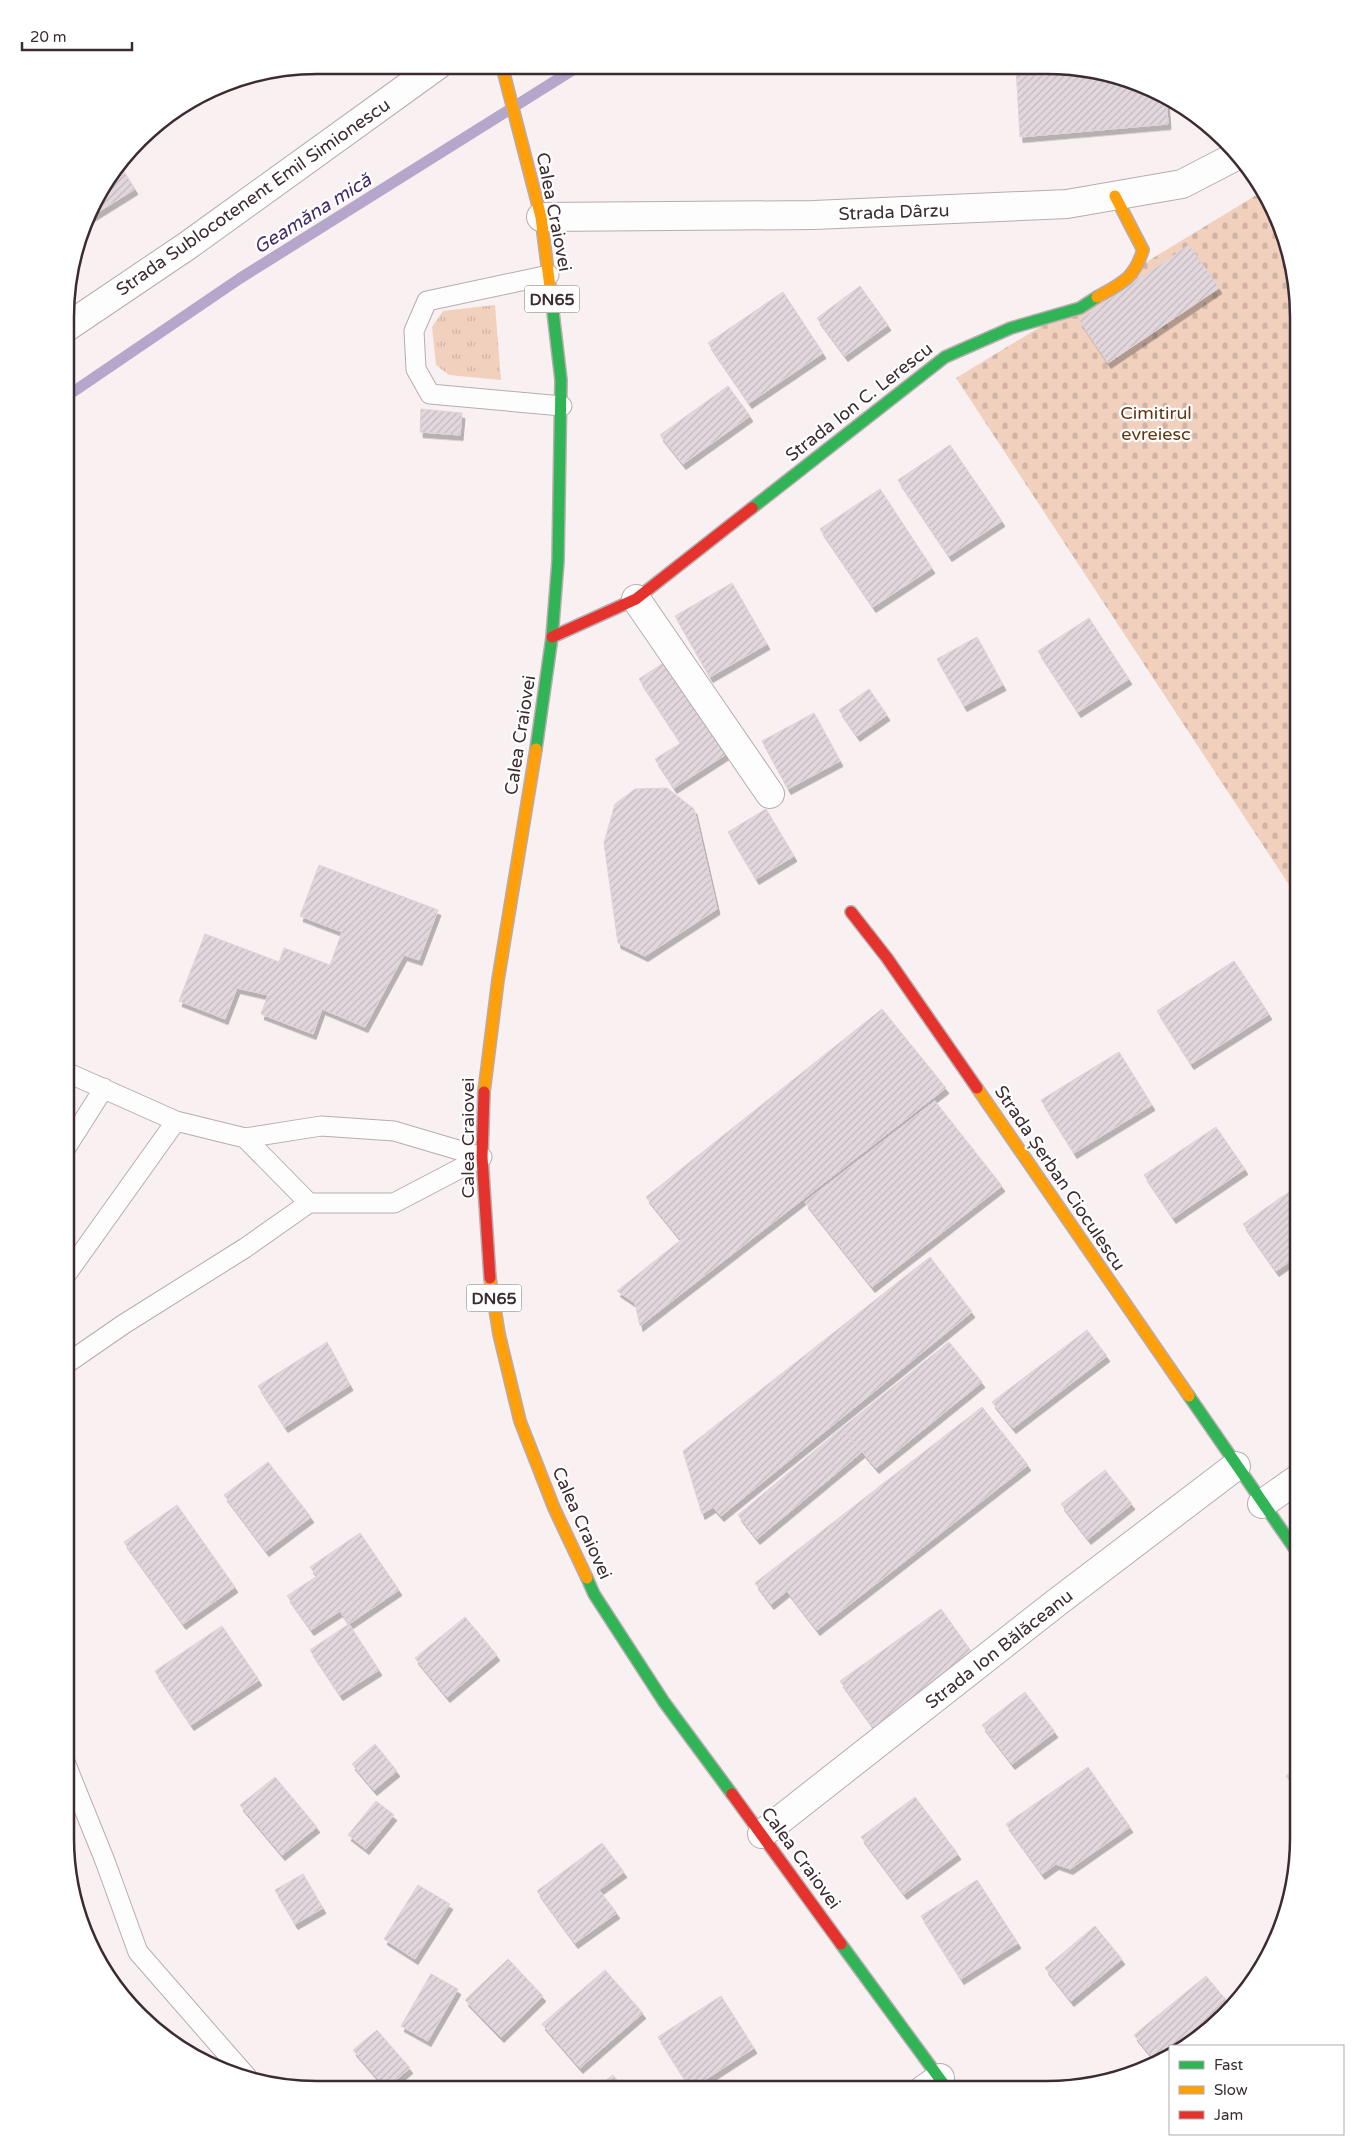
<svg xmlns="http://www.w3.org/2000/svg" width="1364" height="2155" font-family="'Varela Round',sans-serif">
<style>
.grass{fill:url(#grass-tufts)}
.cemetery{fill:url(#cemetery-stones)}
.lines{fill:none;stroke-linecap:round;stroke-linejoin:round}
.stream{stroke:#b5a7cc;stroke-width:11}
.building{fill:url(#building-hatch);stroke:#ddd3da;filter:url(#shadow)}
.lane-casing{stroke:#b7acaf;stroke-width:21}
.street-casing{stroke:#b7acaf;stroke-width:30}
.fast-casing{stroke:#b7acaf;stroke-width:14}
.slow-casing{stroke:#b7acaf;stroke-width:14}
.jam-casing{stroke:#b7acaf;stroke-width:14}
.lane{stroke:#fefdfd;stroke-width:19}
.street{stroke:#fefdfd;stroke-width:28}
.fast{stroke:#30b455;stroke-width:11}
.slow{stroke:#ff9f0a;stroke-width:11}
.jam{stroke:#e5322d;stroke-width:11}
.labels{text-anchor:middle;stroke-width:4.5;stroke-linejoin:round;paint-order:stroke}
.shield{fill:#fff;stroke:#766b70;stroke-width:1}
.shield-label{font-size:16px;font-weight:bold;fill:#3c2c32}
.street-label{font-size:18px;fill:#3c2c32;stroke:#fff}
.park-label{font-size:18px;fill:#65340e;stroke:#fff}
.water-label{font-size:19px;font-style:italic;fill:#422a6a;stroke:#fff}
.rim{fill:none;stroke:#3c2c32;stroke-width:2.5}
</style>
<defs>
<pattern id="grass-tufts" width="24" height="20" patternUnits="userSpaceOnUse" patternTransform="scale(1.25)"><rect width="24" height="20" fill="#f1d0be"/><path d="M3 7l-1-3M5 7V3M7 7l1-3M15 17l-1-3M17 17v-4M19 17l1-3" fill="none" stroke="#d0b3a4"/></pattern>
<pattern id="cemetery-stones" width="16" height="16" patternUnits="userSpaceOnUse" patternTransform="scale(1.25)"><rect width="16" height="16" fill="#f1d0be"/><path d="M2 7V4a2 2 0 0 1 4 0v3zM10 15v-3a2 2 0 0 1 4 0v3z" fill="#d0b3a4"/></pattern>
<pattern id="building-hatch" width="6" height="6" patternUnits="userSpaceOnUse" patternTransform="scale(1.25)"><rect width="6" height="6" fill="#e1d7dd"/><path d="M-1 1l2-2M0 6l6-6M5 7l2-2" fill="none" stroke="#c2b9be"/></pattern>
<filter id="shadow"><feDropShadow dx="3" dy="5.5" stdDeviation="0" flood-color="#0004"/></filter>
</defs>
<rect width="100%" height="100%" fill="#f9f0f2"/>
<path class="grass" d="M495,305l6,75 -52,-5 -13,-10 -4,-38 11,-16z"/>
<path class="cemetery" d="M1263,191l17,30 19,96v583l-343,-522z"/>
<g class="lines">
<path class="stream" d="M67,396l172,-117 340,-213"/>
</g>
<path class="building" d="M1016,67h64l64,17 22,13 2,27 -148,13z
M121,167l14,22 -48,30 4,-14z
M1189,245l30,43 -111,75 -29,-43z
M860,286l28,39 -43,31 -28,-38z
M783,292l40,61 -74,50 -41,-60z
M728,386l22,30 -67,48 -23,-29z
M421,409l41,4 -2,22 -40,-3z
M950,445l52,76 -53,35 -51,-76z
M880,489l52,79 -59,39 -53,-78z
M732,583l35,61 -57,33 -35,-61z
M1089,618l40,61 -51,33 -40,-61z
M977,637l26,48 -39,21 -27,-47z
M668,660l60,93 -54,35 -19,-29 26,-16 -42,-64z
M869,689l18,26 -30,21 -18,-26z
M814,713l26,48 -52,28 -26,-48z
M667,788l27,21 23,100 -72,47 -27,-13 -14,-100 11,-39 20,-15z
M766,809l28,47 -38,23 -28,-47z
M319,865l119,45 -19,50 -15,-5 -39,72 -43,-18 -9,25 -52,-20 7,-19 -31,-7 -12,31 -46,-18 26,-67 74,28 5,-14 46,17 12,-33 -42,-16z
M1234,961l35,53 -78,50 -34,-53z
M882,1009l64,79 -306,238 -5,-23 -18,-12 64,-51 -35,-43z
M1119,1052l33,53 -78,48 -33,-53z
M935,1101l67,85 -130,101 -67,-85z
M1216,1127l29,42 -72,49 -29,-43z
M1299,1185v70l-23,16 -33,-47z
M930,1257l42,55 -251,204 -8,-9 -11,7 -19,-63z
M1087,1330l20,26 -94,72 -21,-26z
M327,1342l23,43 -65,42 -27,-41z
M949,1342l33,40 -106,86 -34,-40z
M982,1407l46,58 -211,165 -30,-39 -16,13 -16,-21z
M842,1428l20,24 -105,87 -19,-24z
M268,1462l43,55 -45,34 -42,-56z
M1105,1470l27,34 -44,35 -27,-35z
M177,1505l58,82 -52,37 -59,-82z
M360,1533l39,57 -50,34 -9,-13 -29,19 -24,-34 30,-20 -7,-9z
M941,1609l33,46 -101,72 -33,-46z
M465,1617l32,38 -50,42 -32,-39z
M349,1624l30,46 -39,25 -30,-45z
M222,1626l37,54 -68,45 -36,-54z
M1025,1692l30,40 -43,32 -30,-39z
M375,1744l22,27 -23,19 -22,-26z
M1298,1765v26l-12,-15z
M1088,1767l42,60 -60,42 -14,-5 -14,10 -36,-50z
M275,1777l42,50 -35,28 -42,-50z
M915,1797l43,57 -54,40 -43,-57z
M376,1801l18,14 -28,34 -18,-14z
M602,1843l22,29 -25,18 18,23 -42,30 -38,-52z
M303,1874l20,34 -28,16 -20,-34z
M977,1880l41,63 -57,36 -40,-63z
M418,1885l32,19 -35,55 -31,-20z
M1095,1926l27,33 -51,42 -26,-33z
M508,1959l35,37 -42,41 -36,-37z
M605,1970l38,43 -63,55 -38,-44z
M431,1974l27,15 -30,52 -27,-15z
M1206,1976l26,31 -32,31 -14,8h-16v9l-13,8 -23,-28z
M721,1996l33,52 -63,41 -33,-52z
M377,2030l33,38 -24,20 -33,-38z
M613,2075l11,14h-30z"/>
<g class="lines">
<g class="lane-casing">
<path id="lane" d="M549,275l-122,26 -13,30 2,38 14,25 132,12
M66,1072l110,49 69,17 76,-12 73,5 88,26
M245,1138l64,65
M66,1148l38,-60
M66,1275l110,-154
M66,1364l58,-40 121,-76 64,-45h85l88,-46
M65,1762l40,99 33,91 110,126"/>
</g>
<g class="street-casing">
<path id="street" d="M541,217l273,-2 253,-11 115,-20 56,-29
M67,327l120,-81 251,-181
M636,599l134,195
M1262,1504l37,-26
M762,1834l294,-231 180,-137
M923,2090l17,-12"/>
</g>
<g class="fast-casing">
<path id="fast" d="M752,508l193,-151 66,-29 69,-20 17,-11
M536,749l16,-112 6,-76 3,-181 -10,-85
M1189,1396l110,159
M587,1578l7,16 70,108 68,92
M841,1944l107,146"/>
</g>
<g class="slow-casing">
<path id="slow" d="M502,66l39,151 10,78
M1097,297c25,-14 37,-18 46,-47l-28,-54
M977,1088l212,308
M484,1092l14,-112 38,-231
M490,1278l9,56 21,87 34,87 33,70"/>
</g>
<g class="jam-casing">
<path id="jam" d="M552,637l84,-38 116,-91
M851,912l36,46 90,130
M484,1092l-2,65 8,121
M732,1794l109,150"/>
</g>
<use href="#lane" class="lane"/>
<use href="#street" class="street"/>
<use href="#fast" class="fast"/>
<use href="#slow" class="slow"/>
<use href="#jam" class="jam"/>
</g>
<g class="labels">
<g class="shield">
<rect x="524.5" y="285.5" width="55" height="27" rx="4"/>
<rect x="466.5" y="1284.5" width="55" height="27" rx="4"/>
</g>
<g class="shield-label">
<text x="552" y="305">DN65</text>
<text x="494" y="1304">DN65</text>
</g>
<g class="street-label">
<text transform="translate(253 197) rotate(-35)" y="6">Strada Sublocotenent Emil Simionescu</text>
<text transform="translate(554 212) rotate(79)" y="6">Calea Craiovei</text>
<text transform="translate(894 212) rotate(-2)" y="6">Strada Dârzu</text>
<text transform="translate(859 402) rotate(-38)" y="6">Strada Ion C. Lerescu</text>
<text transform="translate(520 735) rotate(-81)" y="6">Calea Craiovei</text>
<text transform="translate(468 1138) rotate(-90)" y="6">Calea Craiovei</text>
<text transform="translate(1060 1178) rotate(56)" y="6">Strada Șerban Cioculescu</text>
<text transform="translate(582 1523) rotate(66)" y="6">Calea Craiovei</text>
<text transform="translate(999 1649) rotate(-38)" y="6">Strada Ion Bălăceanu</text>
<text transform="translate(801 1858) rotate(54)" y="6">Calea Craiovei</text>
</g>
<g class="park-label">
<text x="1156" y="419">Cimitirul<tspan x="1156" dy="21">evreiesc</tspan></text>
</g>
<g class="water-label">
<text transform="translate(312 213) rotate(-32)" y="7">Geamăna mică</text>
</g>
</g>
<path d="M0 0H1364V2155H0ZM317 74H1047A243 243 0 0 1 1290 317V1838A243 243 0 0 1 1047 2081H317A243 243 0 0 1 74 1838V317A243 243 0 0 1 317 74Z" fill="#fff" fill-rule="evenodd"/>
<path class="rim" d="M317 74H1047A243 243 0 0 1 1290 317V1838A243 243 0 0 1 1047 2081H317A243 243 0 0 1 74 1838V317A243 243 0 0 1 317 74Z"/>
<rect x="1169" y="2045" width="175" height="90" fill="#ffffff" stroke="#b1abad"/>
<rect x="1179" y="2061" width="25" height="8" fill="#30b455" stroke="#b1abad"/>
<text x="1214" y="2070" font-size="15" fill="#3c2c32">Fast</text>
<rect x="1179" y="2086" width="25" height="8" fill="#ff9f0a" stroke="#b1abad"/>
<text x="1214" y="2095" font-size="15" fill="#3c2c32">Slow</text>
<rect x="1179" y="2111" width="25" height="8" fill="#e5322d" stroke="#b1abad"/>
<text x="1214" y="2120" font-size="15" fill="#3c2c32">Jam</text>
<path d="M22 42v8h110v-8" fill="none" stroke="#3c2c32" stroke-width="2.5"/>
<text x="30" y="42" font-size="15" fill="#3c2c32" stroke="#ffffff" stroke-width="4" paint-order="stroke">20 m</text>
</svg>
